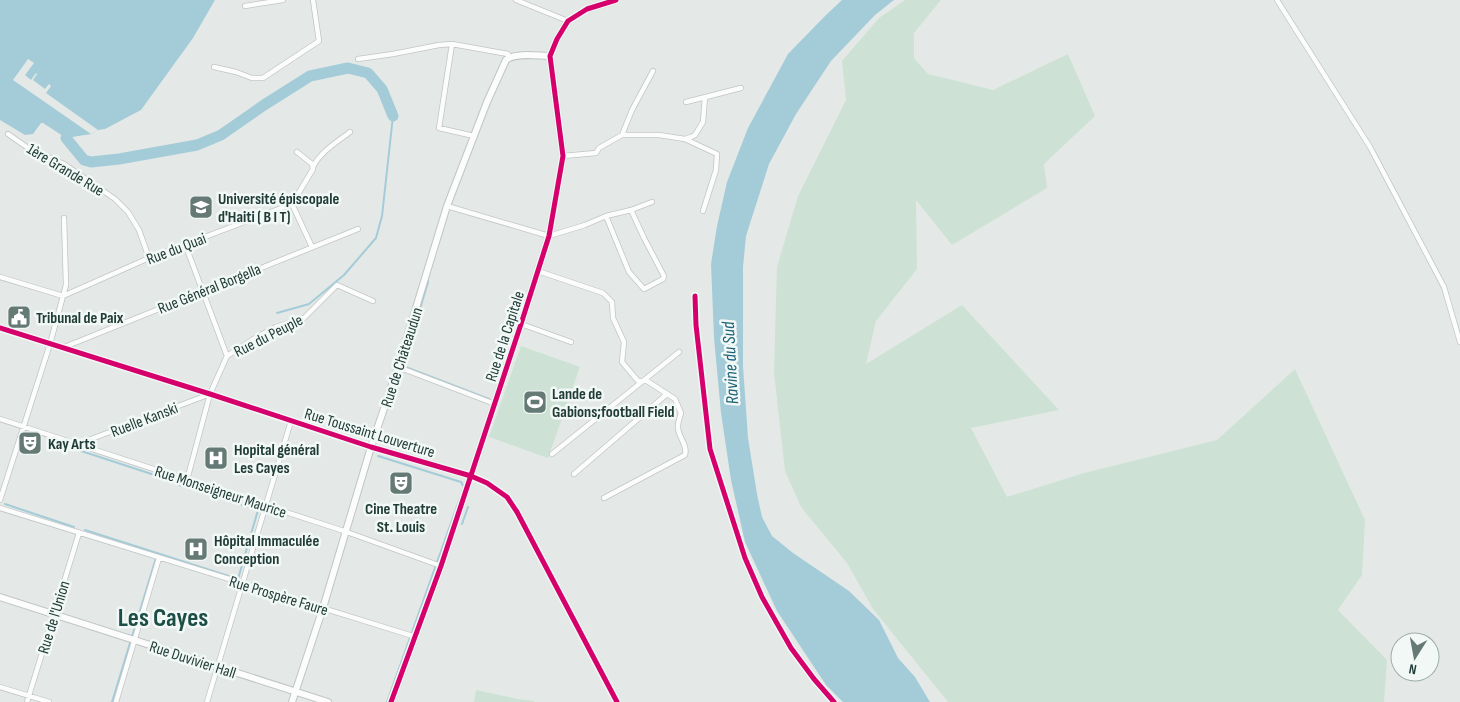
<svg xmlns="http://www.w3.org/2000/svg" width="1460" height="702" font-family="'Sofia Sans Condensed',sans-serif">
<style>
.green{fill:#cde2d5}
.water{fill:#a4ccd8}
.pier{fill:#e4e9e7}
.lines{fill:none;stroke-linecap:round;stroke-linejoin:round}
.stream{stroke:#a4ccd8;stroke-width:2}
.river{stroke:#a4ccd8;stroke-width:11}
.street-casing{stroke:#c1c6c4;stroke-width:6}
.secondary-casing{stroke:#bfc6c4;stroke-width:8}
.street{stroke:#fbfcfb;stroke-width:4.5}
.secondary{stroke:#fbfcfb;stroke-width:6}
.cycleway-casing{stroke:#f1f8f5;stroke-width:8}
.cycleway{stroke:#d6006c;stroke-width:5}
.labels{text-anchor:middle;stroke-width:5;stroke-linejoin:round;paint-order:stroke}
.street-label{font-size:16px;fill:#213c37;stroke:#f1f8f5}
.poi-label{font-size:16px;font-weight:bold;fill:#213c37;stroke:#f1f8f5;text-anchor:start}
.water-label{font-size:18px;font-style:italic;fill:#1c6178;stroke:#f1f8f5}
.town-label{font-size:26px;font-weight:bold;fill:#1d4e46;stroke:#f1f8f5}
</style>
<rect width="100%" height="100%" fill="#e4e9e7"/>
<path class="green" d="M905,0h36l-27,33v25l14,16 65,16 75,-36 27,62 -51,48 3,24 -95,57 -36,-45 1,69 -41,52 -10,43 96,-59 97,105 -88,18 36,69 77,-24 133,-33 78,-71 70,151 -3,55 -24,35 49,50 -3,42h-436l-75,-93 -26,-46 -46,-56 -16,-36 -11,-98 3,-106 21,-71 48,-96 -4,-39 37,-43z
M521,346l59,21 -32,91 -59,-21z
M476,690l42,9 16,2v1h-60z"/>
<path class="water" d="M0,0h215l-22,38 -52,72 -36,19 -7,1 -7,4 -25,4 -23,-15h-2l-8,11 -8,1 -25,-15z
M842,0h52l-19,15 -44,46 -35,53 -27,50 -23,72 -3,31v99l5,72 9,56 5,23 10,19 21,17 56,38 30,29 19,38 17,19 15,25h-87l-17,-17 -49,-74 -32,-69 -14,-62 -10,-67 -7,-75 -3,-74 6,-38 10,-44 21,-54 40,-74 36,-37z"/>
<path class="pier" d="M28,59l6,4 -9,12 6,5 5,-7 1,1 -4,6 12,9 4,-5 2,2 -5,7 52,37 -7,4 -78,-54z"/>
<g class="lines">
<path class="stream" d="M428,279v3l-25,84 86,33
M277,313l32,-9 35,-29 32,-37 6,-22 11,-100
M72,448l104,34v2l82,26 -20,69 -153,-49
M378,456l83,26 3,5
M5,504l69,23
M462,524l6,-17
M112,702l44,-144
M387,702l73,-204"/>
<path class="river" d="M66,138l18,22 7,2 28,-3 78,-14 24,-10 43,-30 46,-29 38,-8 20,5 14,16 11,27"/>
<g class="street-casing">
<path id="street" d="M516,0l52,21
M1277,0l93,147 74,140 16,55
M245,6l38,-6
M452,44l-13,84 35,8
M358,59l35,-5 46,-9 13,-1 56,10 1,3
M214,67l22,5 16,6h11l56,-37 -6,-41
M686,102l55,-14
M8,134l20,14 36,16 51,35 13,13 11,18 10,28
M622,135l10,-25 21,-39
M685,139l32,15 -1,16 -13,41
M563,156l33,-3 3,-5 23,-13h37l26,4 6,-2 4,-2 8,-13 2,-25
M313,167c7,-15 24,-25 37,-35
M292,204l20,43
M447,206l102,30 36,-11 21,-9 25,-6 21,-8
M606,216l23,56 15,17 19,-10 1,-3 -20,-38 -13,-28
M185,244l42,112
M538,271l65,22 9,9 1,16 11,24 -2,20 16,19h9l28,18 6,14c-1,4 -3,9 -3,13 -1,10 10,18 7,29l-81,43
M0,277l63,19 86,-38 143,-54 21,-35 -1,-5 -15,-12
M695,296l1,29 14,124 35,109 17,39 29,51 23,31 20,23
M521,324l50,18
M0,328l210,66 161,53 100,29 16,7 20,14 10,15 100,190
M62,348l296,-119
M398,367l97,37
M0,419l344,112 97,35
M78,444l132,-50
M552,454l127,-102
M574,474l93,-80
M187,480l23,-86 17,-38 30,-19 19,-10 28,-9 33,-33 36,16
M0,500l50,-156 16,-59 -2,-67
M0,508l416,129
M0,687l49,15
M27,702l52,-169
M116,702l43,-144
M207,702l84,-281"/>
</g>
<g class="secondary-casing">
<path id="secondary" d="M0,597l328,105
M292,702l31,-94 48,-161 27,-80 49,-161 40,-104 19,-42c9,-8 33,-4 44,-4
M391,702l50,-136 80,-242 28,-88 14,-80 -13,-100 7,-17 11,-18 19,-12 29,-9"/>
</g>
<use href="#street" class="street"/>
<use href="#secondary" class="secondary"/>
<g class="cycleway-casing">
<path id="cycleway" d="M695,296l1,29 14,124 35,109 17,39 29,51 23,31 20,23
M0,328l210,66 161,53 100,29 16,7 20,14 10,15 100,190
M391,702l50,-136 80,-242 28,-88 14,-80 -13,-100 7,-17 11,-18 19,-12 29,-9"/>
</g>
<use href="#cycleway" class="cycleway"/>
</g>
<defs>
<g id="university-square" transform="scale(1.25)"><rect x="-9" y="-9" width="18" height="18" rx="4" fill="#657975" stroke="#f1f8f5"/><path d="M0-5L7-2L0 1L-7-2ZM-4 1L0 2.5L4 1V4Q0 6-4 4Z" fill="#fff"/></g>
<g id="civic-square" transform="scale(1.25)"><rect x="-9" y="-9" width="18" height="18" rx="4" fill="#657975" stroke="#f1f8f5"/><path d="M-.6-6.5H3V-4.5H.6V-3L4-1V1h2V6H-6V1h2V-1L-.6-3ZM-1.2 2.5V6h2.4V2.5Z" fill="#fff"/></g>
<g id="stadium-square" transform="scale(1.25)"><rect x="-9" y="-9" width="18" height="18" rx="4" fill="#657975" stroke="#f1f8f5"/><path d="M0-5a6.5 5 0 1 0 0 10a6.5 5 0 1 0 0-10ZM-3.5-1.8h7v3.6h-7Z" fill="#fff"/></g>
<g id="theatre-square" transform="scale(1.25)"><rect x="-9" y="-9" width="18" height="18" rx="4" fill="#657975" stroke="#f1f8f5"/><path d="M-5-5.5Q0-4 5-5.5V0Q5 5 0 6Q-5 5-5 0ZM-3.3-2.5H-1v1.5H-3.3ZM1-2.5H3.3v1.5H1ZM-2.8 1Q0 5.5 2.8 1Z" fill="#fff"/></g>
<g id="hospital-square" transform="scale(1.25)"><rect x="-9" y="-9" width="18" height="18" rx="4" fill="#657975" stroke="#f1f8f5"/><path d="M-5-5h3v3.5h4V-5h3V5h-3V1.5h-4V5h-3Z" fill="#fff"/></g>
</defs>
<g fill-rule="evenodd">
<use href="#university-square" x="201" y="207"/>
<use href="#civic-square" x="19" y="317"/>
<use href="#stadium-square" x="535" y="402"/>
<use href="#theatre-square" x="30" y="443"/>
<use href="#hospital-square" x="216" y="458"/>
<use href="#theatre-square" x="401" y="483"/>
<use href="#hospital-square" x="196" y="549"/>
</g>
<g class="labels">
<g class="street-label">
<text transform="translate(66 169) rotate(31)" y="6">1ère Grande Rue</text>
<text transform="translate(176 248) rotate(-21)" y="6">Rue du Quai</text>
<text transform="translate(209 288) rotate(-22)" y="6">Rue Général Borgella</text>
<text transform="translate(268 335) rotate(-27)" y="6">Rue du Peuple</text>
<text transform="translate(504 336) rotate(-72)" y="6">Rue de la Capitale</text>
<text transform="translate(401 357) rotate(-72)" y="6">Rue de Châteaudun</text>
<text transform="translate(144 419) rotate(-21)" y="6">Ruelle Kanski</text>
<text transform="translate(370 432) rotate(17)" y="6">Rue Toussaint Louverture</text>
<text transform="translate(221 491) rotate(18)" y="6">Rue Monseigneur Maurice</text>
<text transform="translate(279 595) rotate(17)" y="6">Rue Prospère Faure</text>
<text transform="translate(53 617) rotate(-73)" y="6">Rue de l'Union</text>
<text transform="translate(193 659) rotate(18)" y="6">Rue Duvivier Hall</text>
</g>
<g class="poi-label">
<text x="218" y="204">Université épiscopale<tspan x="218" dy="18">d'Haiti ( B I T)</tspan></text>
<text x="36" y="323">Tribunal de Paix</text>
<text x="552" y="399">Lande de<tspan x="552" dy="18">Gabions;football Field</tspan></text>
<text x="48" y="449">Kay Arts</text>
<text x="234" y="455">Hopital général<tspan x="234" dy="18">Les Cayes</tspan></text>
<text x="401" y="514" text-anchor="middle">Cine Theatre<tspan x="401" dy="18">St. Louis</tspan></text>
<text x="214" y="546">Hôpital Immaculée<tspan x="214" dy="18">Conception</tspan></text>
</g>
<g class="water-label">
<text transform="translate(730 363) rotate(-93)" y="6">Ravine du Sud</text>
</g>
<g class="town-label">
<text x="163" y="626">Les Cayes</text>
</g>
</g>
<g transform="translate(1415 657) rotate(191)"><circle r="24" fill="#f1f8f5" stroke="#9eada9"/>
<path d="M0-4L9 19L0 12L-9 19Z" fill="#657975"/>
<text y="-8" font-size="14" font-weight="bold" text-anchor="middle" fill="#213c37">N</text>
</g>
</svg>
